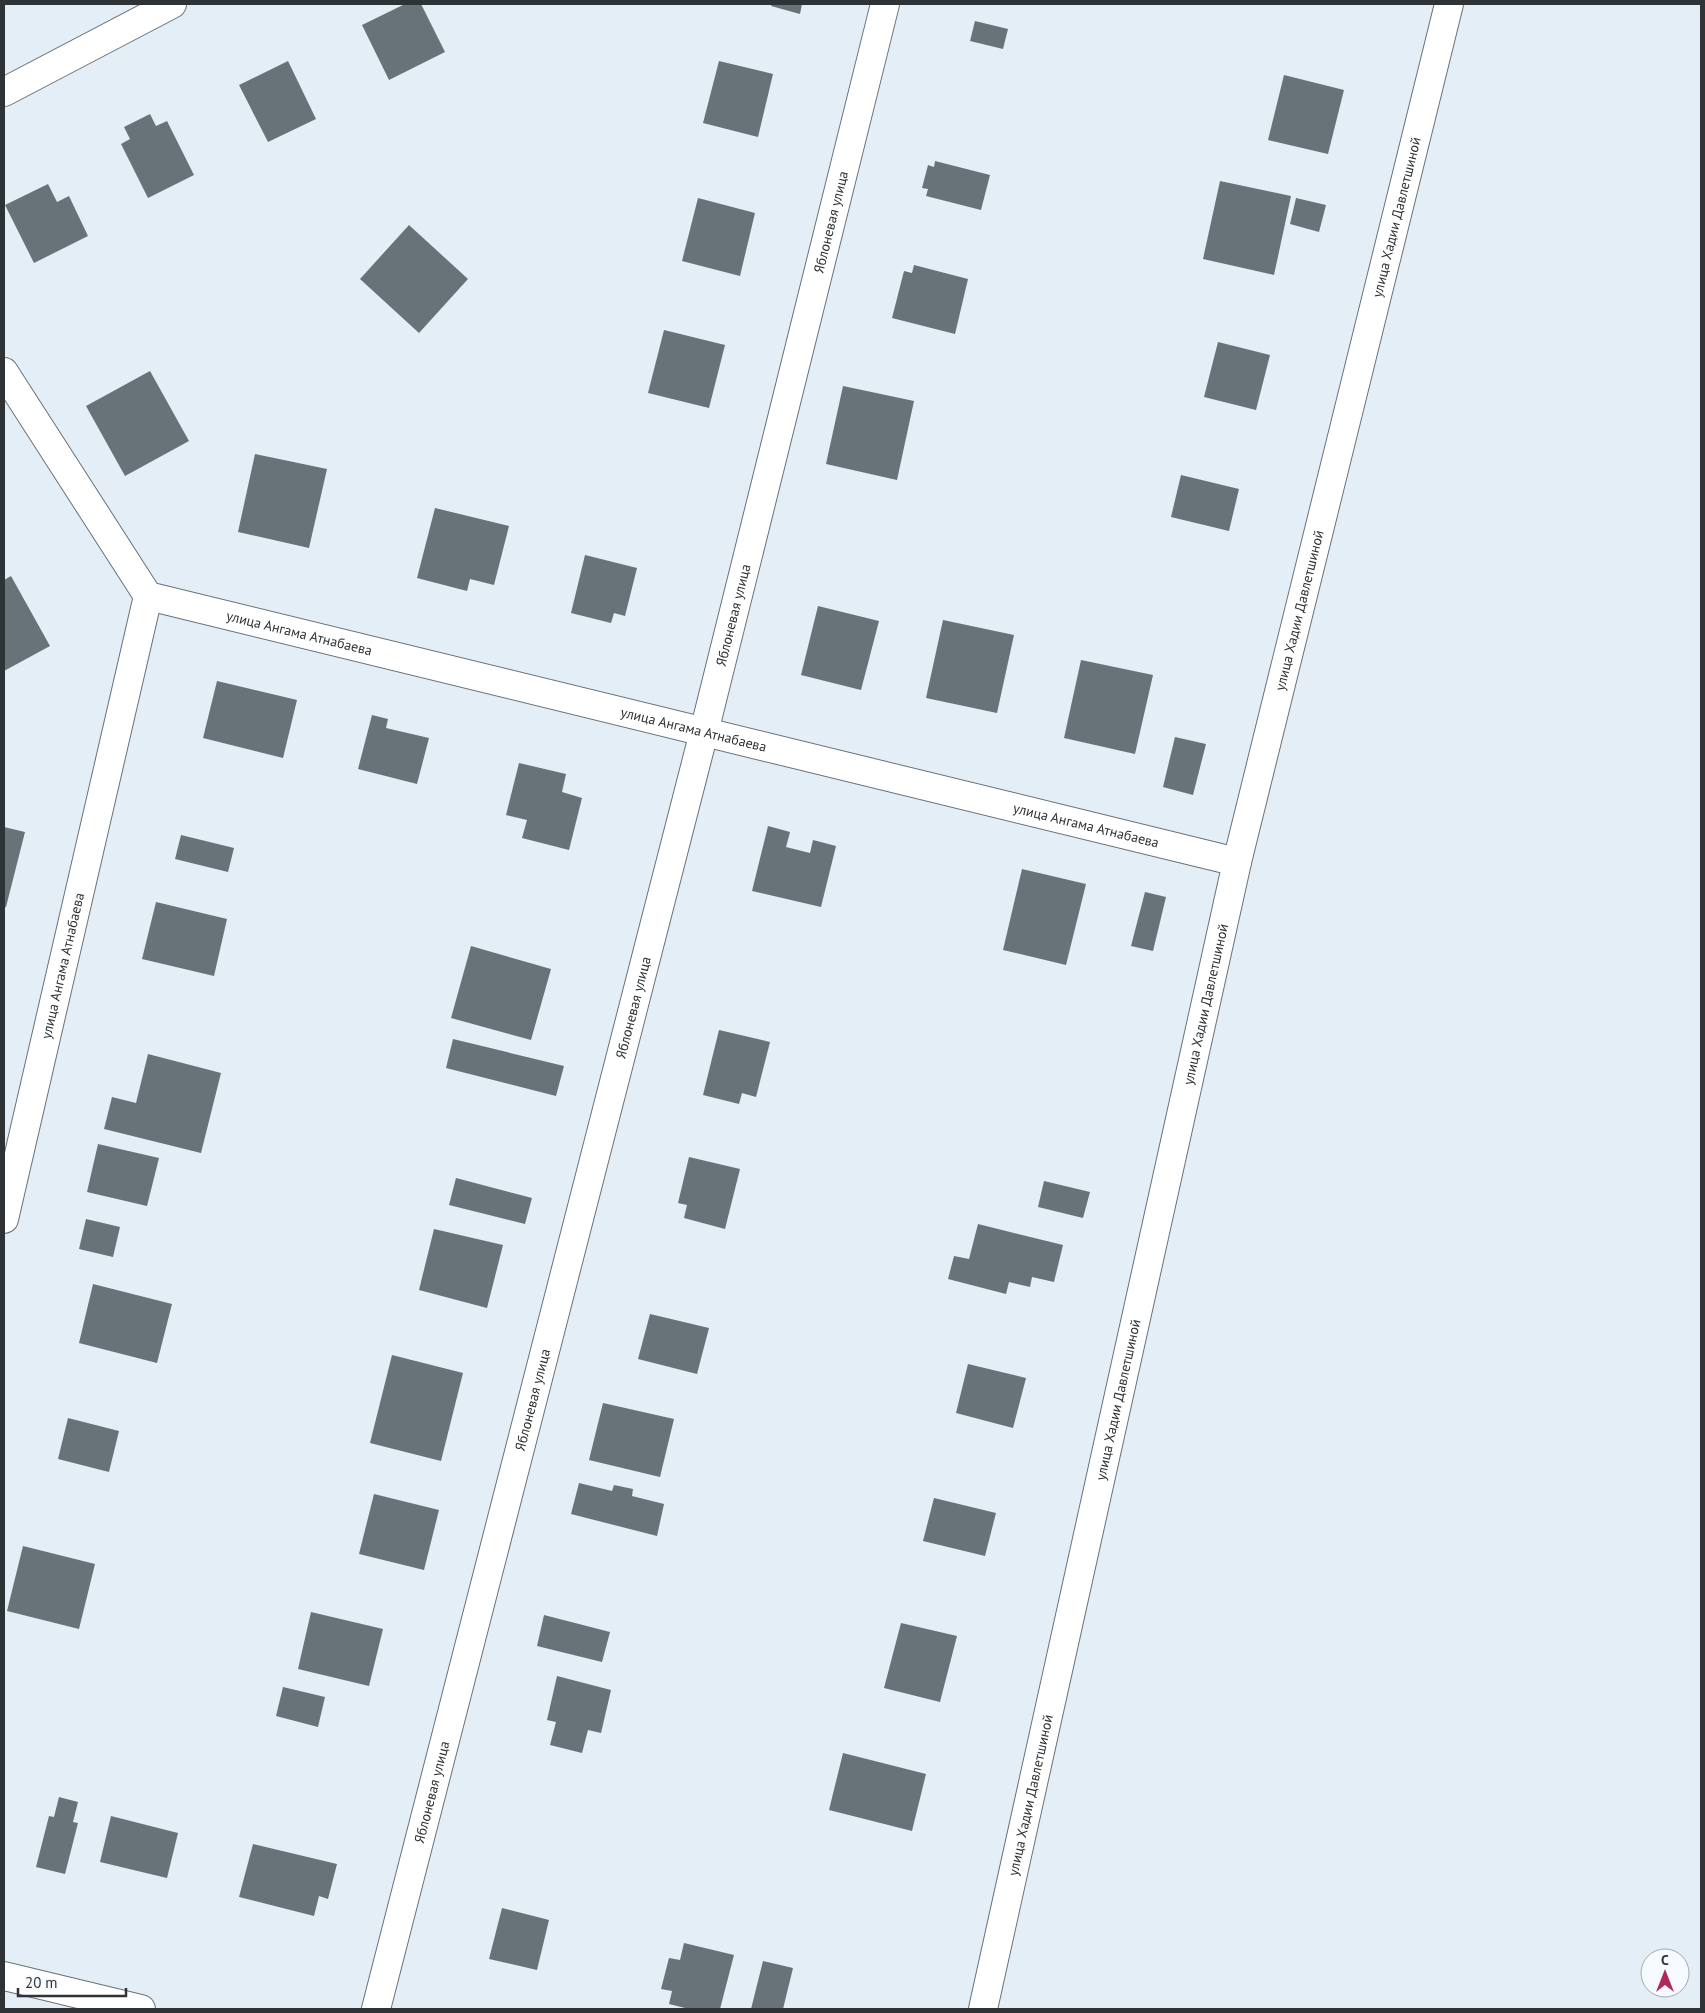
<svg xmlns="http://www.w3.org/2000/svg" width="1705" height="2013" font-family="'PT Sans',sans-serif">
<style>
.building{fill:#687279}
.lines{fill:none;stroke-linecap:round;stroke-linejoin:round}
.minor-casing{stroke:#687279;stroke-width:30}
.minor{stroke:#fff;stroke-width:28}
.labels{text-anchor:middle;stroke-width:5;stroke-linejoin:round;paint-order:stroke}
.street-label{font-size:14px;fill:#2f3336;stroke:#f6fafe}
</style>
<rect width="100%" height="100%" fill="#e3eef7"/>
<path class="building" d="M405,4h16l24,48 -56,28 -27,-55z
M772,4h30l-2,10 -29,-8z
M975,21l33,8 -5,20 -33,-8z
M288,61l28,58 -48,23 -29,-57z
M719,61l54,13 -15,63 -55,-14z
M1284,75l60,15 -16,64 -60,-14z
M150,114l6,12 11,-5 27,54 -46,23 -27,-54 9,-5 -6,-12z
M935,161l55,14 -9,35 -55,-14 2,-7 -6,-1 6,-23 6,2z
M1220,181l71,15 -17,79 -71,-16z
M48,184l9,18 12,-6 19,40 -54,27 -29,-58z
M698,198l57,15 -15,63 -58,-15z
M1296,198l30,7 -7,27 -29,-8z
M409,225l59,54 -49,54 -59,-54z
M914,265l54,14 -13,55 -63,-16 12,-47 8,2z
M664,330l61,15 -16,63 -61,-15z
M1218,342l52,13 -14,55 -52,-13z
M150,371l39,70 -64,35 -39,-70z
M843,386l71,15 -17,79 -71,-16z
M255,454l72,15 -18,79 -71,-16z
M1181,475l58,14 -10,42 -58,-14z
M435,508l74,18 -15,59 -24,-6 -3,12 -50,-13z
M585,555l52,13 -12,48 -11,-3 -3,10 -40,-10z
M11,576l39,70 -46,25v-91z
M818,606l61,15 -18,69 -60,-15z
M943,620l71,15 -17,78 -71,-15z
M1081,660l72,15 -18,79 -71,-16z
M217,681l80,19 -14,58 -80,-20z
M372,715l16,4 -2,9 43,10 -12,46 -59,-15z
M1175,737l31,7 -13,51 -30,-8z
M519,763l47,11 -4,18 20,6 -13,52 -47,-12 5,-18 -21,-5z
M768,826l22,6 -4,15 24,6 3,-13 23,6 -15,61 -69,-16z
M4,827l21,5 -19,75h-2z
M181,835l53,13 -6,24 -53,-13z
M1022,869l64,15 -20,81 -63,-15z
M1145,892l21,5 -13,54 -22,-5z
M156,902l71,17 -13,57 -72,-17z
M471,946l80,23 -20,71 -80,-22z
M719,1030l51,12 -14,55 -14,-4 -3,11 -36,-9z
M453,1039l111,27 -8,30 -110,-28z
M148,1054l73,19 -20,80 -97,-24 8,-32 24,6z
M98,1144l61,14 -12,48 -60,-14z
M689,1157l51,12 -15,60 -41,-11 3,-13 -9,-2z
M456,1178l76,20 -7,26 -76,-19z
M1044,1181l46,11 -7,26 -45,-11z
M86,1219l34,8 -7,30 -34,-8z
M978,1224l85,21 -9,37 -22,-5 -2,10 -21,-5 -3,12 -58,-15 6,-23 15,3z
M434,1229l69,16 -16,63 -68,-18z
M93,1284l79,20 -15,59 -78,-20z
M650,1314l59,14 -12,46 -59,-15z
M392,1355l71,18 -22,88 -71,-18z
M968,1364l58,14 -13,50 -57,-15z
M603,1403l71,16 -14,58 -71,-17z
M68,1418l51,13 -10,41 -51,-13z
M579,1483l33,8 2,-6 19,4 -1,7 32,8 -7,32 -86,-22z
M374,1494l65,16 -15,60 -65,-16z
M934,1498l62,15 -11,43 -62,-15z
M23,1546l72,18 -16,65 -72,-18z
M311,1612l72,17 -14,57 -71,-17z
M544,1615l66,17 -8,30 -65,-16z
M901,1623l56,13 -17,66 -56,-14z
M557,1676l54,14 -10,43 -13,-3 -6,23 -32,-8 6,-23 -9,-2z
M283,1687l42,10 -7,30 -42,-11z
M843,1753l83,21 -14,57 -83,-21z
M59,1797l19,5 -5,20 5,1 -13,51 -29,-7 13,-51 5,1z
M111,1816l67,17 -11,45 -67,-16z
M253,1844l84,20 -9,35 -9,-3 -5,20 -75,-19z
M502,1908l47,12 -12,50 -48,-11z
M684,1943l50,12 -14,54h-31l-20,-5 3,-13 -11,-2 8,-31 11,2z
M763,1961l30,7 -10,41h-32z"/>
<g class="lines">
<g class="minor-casing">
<g id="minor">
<path d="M4,92l168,-88"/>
<path id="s1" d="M4,372l144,224 1089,266"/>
<path id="s2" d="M4,1219l144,-623"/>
<path d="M4,1976l137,33"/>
<path id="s3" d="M376,2009l328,-1277 181,-728"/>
<path id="s4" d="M983,2009l254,-1147 212,-858"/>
</g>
</g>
<use href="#minor" class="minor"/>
</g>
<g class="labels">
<g class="street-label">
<text dy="5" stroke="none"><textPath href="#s4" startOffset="1839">улица Хадии Давлетшиной</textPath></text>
<text dy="5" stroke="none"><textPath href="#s3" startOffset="1844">Яблоневая улица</textPath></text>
<text dy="5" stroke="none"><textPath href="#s4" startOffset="1434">улица Хадии Давлетшиной</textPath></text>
<text dy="5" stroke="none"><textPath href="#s3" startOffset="1439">Яблоневая улица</textPath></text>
<text dy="5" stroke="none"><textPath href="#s1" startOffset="422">улица Ангама Атнабаева</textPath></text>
<text dy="5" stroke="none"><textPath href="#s1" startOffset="828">улица Ангама Атнабаева</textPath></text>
<text dy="5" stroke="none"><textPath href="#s1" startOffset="1232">улица Ангама Атнабаева</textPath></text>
<text dy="5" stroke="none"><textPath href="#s2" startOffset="260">улица Ангама Атнабаева</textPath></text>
<text dy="5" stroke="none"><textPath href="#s4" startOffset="1029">улица Хадии Давлетшиной</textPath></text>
<text dy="5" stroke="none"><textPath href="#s3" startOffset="1034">Яблоневая улица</textPath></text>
<text dy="5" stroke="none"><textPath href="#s3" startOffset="629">Яблоневая улица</textPath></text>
<text dy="5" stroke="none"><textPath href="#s4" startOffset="624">улица Хадии Давлетшиной</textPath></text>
<text dy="5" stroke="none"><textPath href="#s3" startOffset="224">Яблоневая улица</textPath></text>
<text dy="5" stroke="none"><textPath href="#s4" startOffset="219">улица Хадии Давлетшиной</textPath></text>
</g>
</g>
<rect width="1705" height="2013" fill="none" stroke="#2f3336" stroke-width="10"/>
<g transform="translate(1665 1973)"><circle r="24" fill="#f6fafe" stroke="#a6aaae"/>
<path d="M0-4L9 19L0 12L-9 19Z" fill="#b4275d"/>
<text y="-8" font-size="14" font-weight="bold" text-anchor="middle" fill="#2f3336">С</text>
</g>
<path d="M18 1988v8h108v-8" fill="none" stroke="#2f3336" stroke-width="2.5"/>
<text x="25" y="1988" font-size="15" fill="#2f3336" stroke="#f6fafe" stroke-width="4" paint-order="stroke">20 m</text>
</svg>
